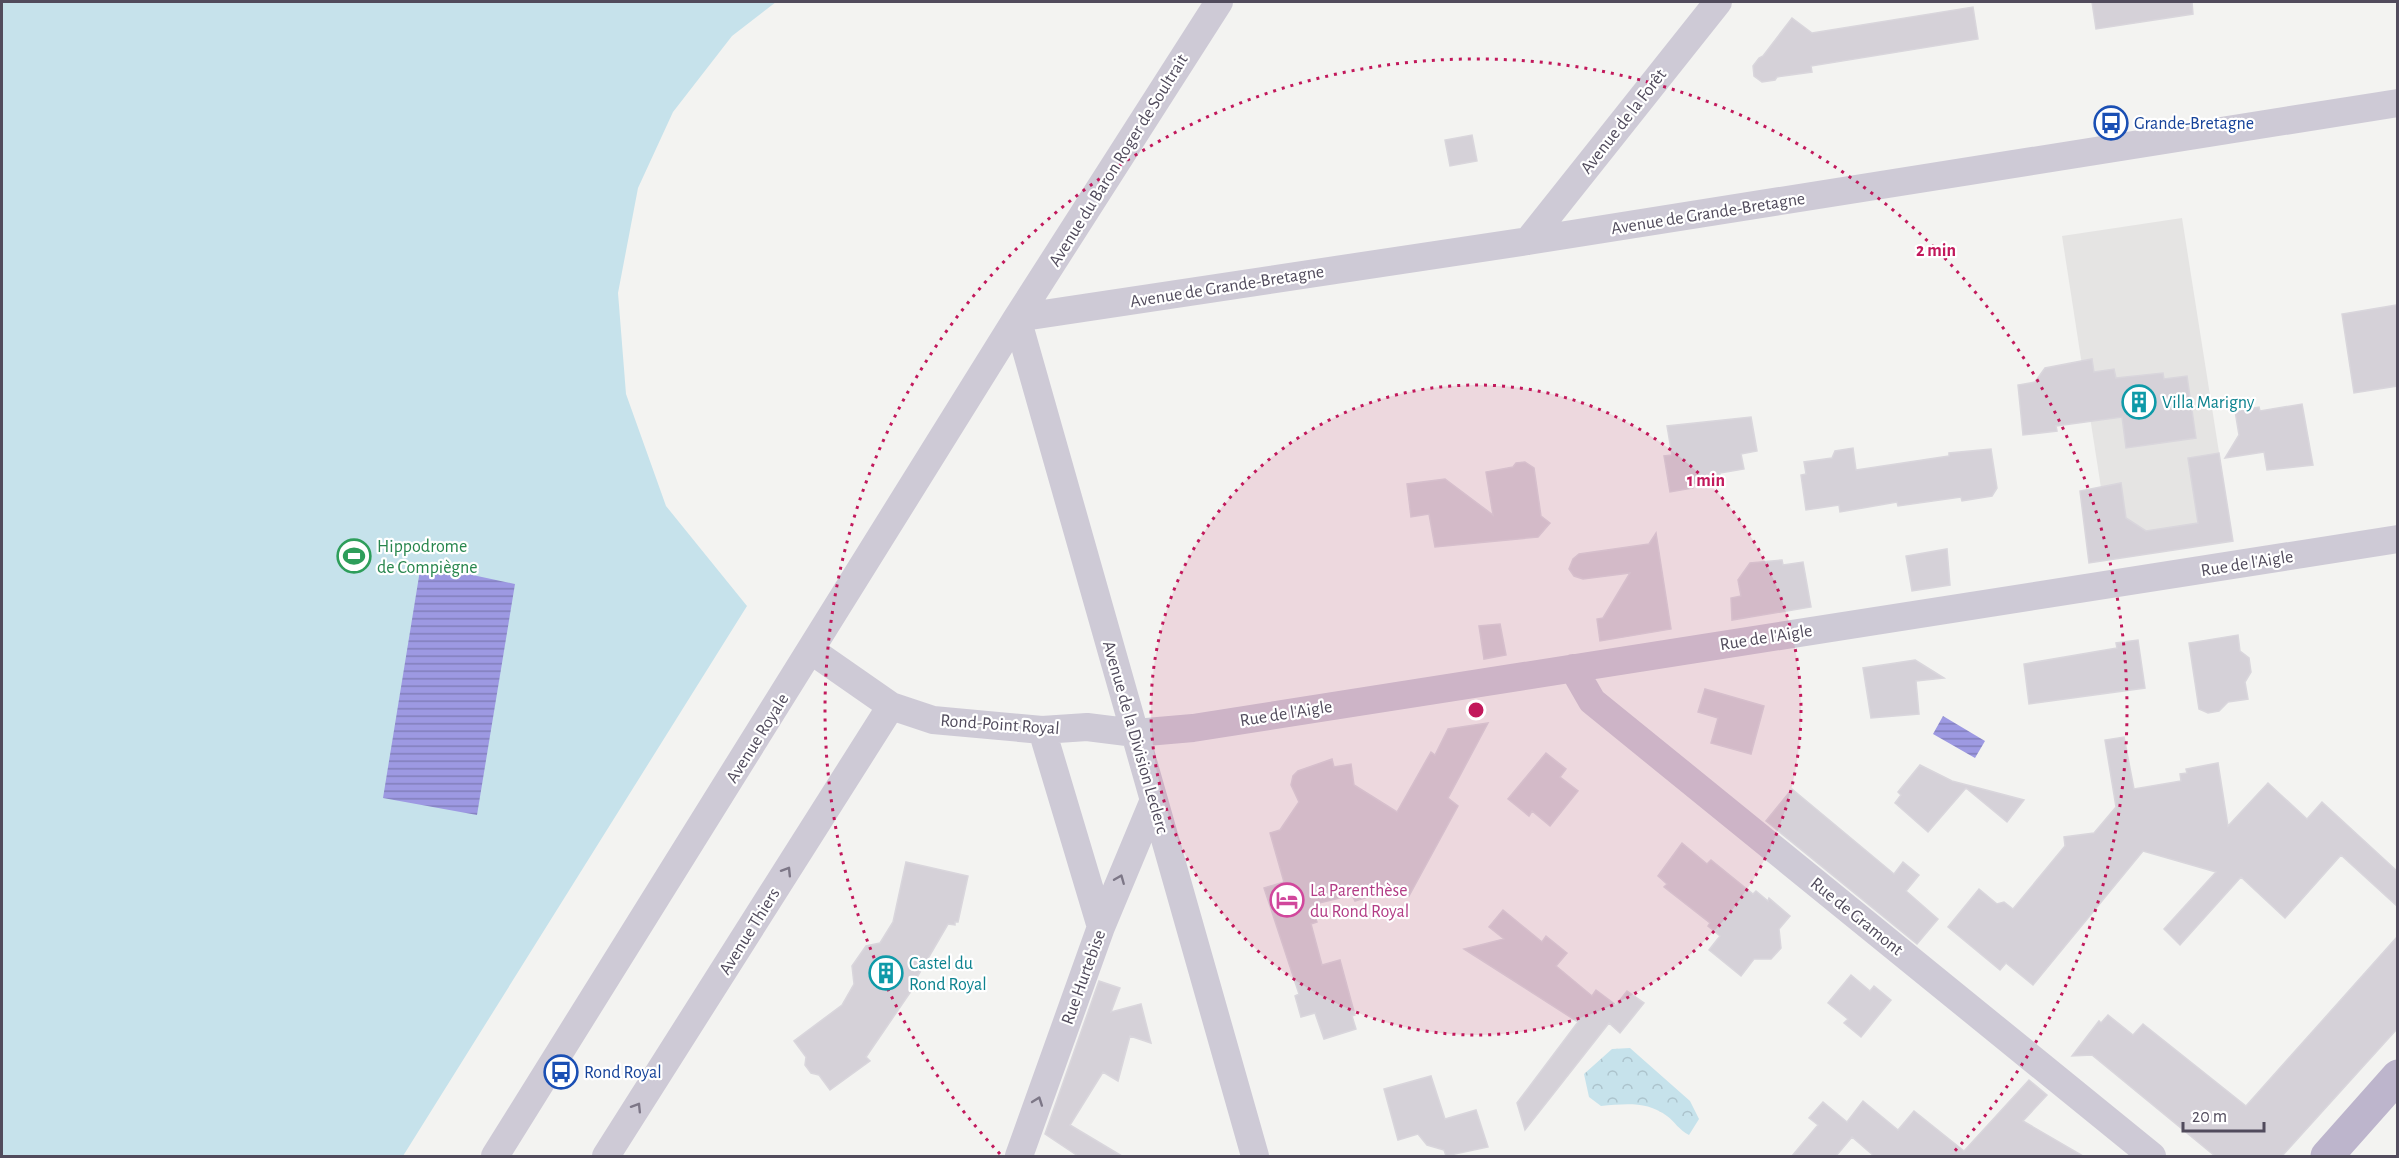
<svg xmlns="http://www.w3.org/2000/svg" width="2399" height="1158" font-family="'Alegreya Sans',sans-serif">
<style>
.education{fill:#e5e4e3}
.forest{fill:url(#forest-crowns)}
.pitch{fill:#c6e2eb}
.water{fill:url(#water-rules)}
.building{fill:#d5d1d8;stroke:#d9d6dc;stroke-width:1.5}
.lines{fill:none;stroke-linecap:round;stroke-linejoin:round}
.minor{stroke:#cecad6;stroke-width:28}
.major{stroke:#bdb5cc;stroke-width:33}
.oneway{stroke:#7d7787}
.ring{fill:none;stroke:#c2185b;stroke-width:3;stroke-dasharray:3 6}
.labels{text-anchor:middle;stroke-width:4.5;stroke-linejoin:round;paint-order:stroke}
.street-label{font-size:18px;fill:#514b5c;stroke:#fff}
.transit-label{font-size:18px;fill:#164399;stroke:#fff;text-anchor:start}
.culture-label{font-size:18px;fill:#0d838f;stroke:#fff;text-anchor:start}
.leisure-label{font-size:18px;fill:#27864d;stroke:#fff;text-anchor:start}
.hotel-label{font-size:18px;fill:#b23c85;stroke:#fff;text-anchor:start}
.centre{fill:#c2185b;stroke:#fff;stroke-width:3}
.ring-label{font-size:18px;text-anchor:middle;font-weight:bold;fill:#c2185b;stroke:#fff;stroke-width:4.5;stroke-linejoin:round;paint-order:stroke}
</style>
<defs>
<pattern id="forest-crowns" width="20" height="18" patternUnits="userSpaceOnUse" patternTransform="scale(1.5)"><rect width="20" height="18" fill="#c6e2eb"/><path d="M2 6a3 3 0 1 1 6 0M12 15a3 3 0 1 1 6 0" fill="none" stroke="#acc3cc"/></pattern>
<pattern id="water-rules" width="6" height="5" patternUnits="userSpaceOnUse" patternTransform="scale(1.5)"><rect width="6" height="5" fill="#9d99e2"/><path d="M0 2.5h6" fill="none" stroke="#827fba"/></pattern>
</defs>
<rect width="100%" height="100%" fill="#f3f3f1"/>
<path class="education" d="M2182,218l51,323 -121,18 -50,-323z"/>
<path class="forest" d="M1630,1048l60,53 9,18 -10,16c-10,-5 -14,-13 -22,-19 -20,-15 -42,-12 -66,-10l-12,-9 -5,-23 28,-25z"/>
<path class="pitch" d="M2,2h774l-44,34 -59,76 -35,76 -20,105 8,101 40,112 81,100 -344,550h-401z"/>
<path class="water" d="M421,564l94,20 -38,231 -94,-17z
M1943,716l42,25 -10,17 -42,-24z"/>
<path class="building" d="M2092,2h100l1,12 -97,15z
M1973,7l5,32 -167,27 1,6 -35,5 -2,3 -13,2 -8,-6 -1,-10 6,-8 4,-2 29,-38 20,15z
M1472,135l5,26 -27,5 -5,-26z
M2397,305v81l-43,7 -12,-79z
M2092,359l2,13 20,-3 2,9 47,-5 1,6 23,-3 9,62 -70,10 -4,-31 -66,9 1,5 -34,4 -5,-50 17,-3 10,-14z
M2302,404l11,61 -46,5 -3,-18 -39,6 14,-23 -4,-24 24,-4 1,4z
M1751,417l6,34 -16,3 3,15 -24,4v3l-28,8 1,4 -23,4 -6,-36 8,-1 -5,-29z
M1853,448l3,22 93,-14v-3l42,-4 6,39 -5,8 -30,5 -1,-4 -63,9 -1,-4 -57,10 -1,-7 -33,5 -5,-35 5,-1 -2,-12 28,-4 3,-7z
M2219,453l14,88 -144,22 -9,-72 41,-8 5,35 20,13 52,-8 -10,-65z
M1525,462l9,6 7,48 9,7 -12,14 -103,10 -6,-33 -18,3 -4,-33 38,-5 48,36 -7,-43 27,-5 3,-4z
M1656,533l15,96 -71,12 -3,-22 6,-1 27,-45 -47,6 -9,-3 -5,-7 4,-10 6,-5 70,-10z
M1947,549l3,36 -38,6 -6,-35z
M1782,560l1,5 20,-3 8,45 -79,13 -1,-22 10,-2 -3,-16 12,-17z
M1500,624l6,31 -22,4 -5,-33z
M2238,635l2,16 9,7 2,14 -6,10 3,17 -20,3 -9,9 -11,2 -9,-4 -10,-66z
M2138,640l7,48 -116,16 -5,-40 93,-16 -1,-5z
M1915,660l29,18 -28,3 3,33 -48,4 -8,-50z
M1705,689l59,17 -13,48 -40,-11 7,-25 -20,-6z
M1488,723l-40,75 10,8 -49,90 -12,-8 -42,13 -3,-6 -41,10 6,17 -6,2 11,41 18,-5 15,55 -3,1 4,13 -32,10 -9,-26 -14,4 -6,-21 4,-2 -35,-106 20,-6 -14,-49 10,-3 19,-28 -8,-17 2,-9 5,-5 34,-12 2,8 17,-3 3,21 43,27 34,-60 4,3 13,-26z
M2124,737l10,52 47,-8 -1,-7 7,-1 -1,-4 32,-6 10,63 40,-43 39,36 15,-17 75,69v35l-56,-51 -56,63 -44,-41 -61,68 -16,-16 52,-57 -73,-21 -110,134 -27,-22 -6,7 -52,-43 31,-38 18,15 7,-2 9,7 52,-63 -1,-9 30,-4 22,-26 -11,-67z
M1546,753l20,16 -6,8 18,14 -28,35 -18,-15 -3,5 -21,-17z
M1920,765l32,16 72,19 -17,22 -41,-34 -38,44 -33,-29 6,-8 -3,-3z
M1792,789l102,85 9,-12 16,13 -13,16 32,28 -21,25 -151,-123z
M1682,843l25,21 4,-4 42,34 3,-3 12,10 1,-3 21,18 -11,13 2,19 -10,11h-17l-13,17 -32,-26 11,-14 -12,-10 2,-3 -46,-36 3,-3 -9,-8z
M906,862l62,14 -10,46h-3v3l-7,-1 -32,55 2,2 -52,76 4,4 -40,29 -11,-15 -8,-2 -6,-8 1,-8 -12,-16 48,-36 12,-21 -2,-18 14,-20 14,-3 13,-21z
M1503,910l39,32 4,-6 21,17 -11,13 36,30 4,-6 20,15 11,-14 17,12 -24,30 -11,-10 -84,107 -8,-27 61,-81 -114,-73 40,-10 -15,-12z
M2397,937v92l-115,127h-67l-123,-101 -20,1 27,-35 2,2 7,-8 25,20 10,-11 103,82z
M1851,975l19,16 4,-5 17,14 -30,37 -17,-14 4,-4 -20,-16z
M1099,981l21,7 -9,24 30,-8 10,39 -21,-7 -12,45 -15,-9 -33,53 52,31h-44l-33,-22z
M1431,1076l14,43 31,-9 12,37 -42,9 -2,-6 -17,-5 -9,-11 -20,6 -14,-51z
M2029,1080l18,15 -24,26 60,35h-209l-22,-19 -16,19h-44l26,-31 -9,-7 14,-16 24,20 16,-21 35,29 16,-19 50,40z"/>
<g class="lines">
<path class="minor" d="M1528,241l190,-239
M1017,318l511,-77 870,-138
M1017,318l238,838
M812,651l79,55 42,14 109,10 45,-3 48,6 58,-5 1205,-189
M1573,668l19,33 560,455
M1042,730l59,197
M495,1156l522,-838 202,-316
M606,1156l285,-450
M1019,1156l82,-229 53,-127"/>
<path class="major" d="M2327,1156l71,-80"/>
</g>
<defs><path id="oneway-chevron" d="M-2-3.5L2.5 0L-2 3.5" fill="none" stroke-width="1.6" stroke-linecap="round" stroke-linejoin="round" transform="scale(1.5)"/></defs>
<g class="oneway">
<use href="#oneway-chevron" transform="translate(787 871) rotate(-58)"/>
<use href="#oneway-chevron" transform="translate(1120 879) rotate(-68)"/>
<use href="#oneway-chevron" transform="translate(1038 1101) rotate(-70)"/>
<use href="#oneway-chevron" transform="translate(637 1107) rotate(-58)"/>
</g>
<circle cx="1476" cy="710" r="325" fill="#c2185b" fill-opacity=".12"/>
<g class="ring">
<circle cx="1476" cy="710" r="325"/>
<path d="M1000 1154A651 651 0 1 1 1952 1154"/>
</g>
<defs>
<g id="bus-ring" transform="scale(1.725)"><circle r="9.5" fill="#fff" stroke="#1a4fb4" stroke-width="1.5"/><path d="M-5-6H5V4H4V6H2V4H-2V6H-4V4H-5ZM-3.5-4V0h7V-4ZM-3.5 1.2v1.5H-2V1.2ZM2 1.2v1.5H3.5V1.2Z" fill="#1a4fb4"/></g>
<g id="building-ring" transform="scale(1.725)"><circle r="9.5" fill="#fff" stroke="#0f9aa8" stroke-width="1.5"/><path d="M-4-6H4V6H1V3H-1V6H-4ZM-2.5-4.3h1.7v1.8h-1.7ZM.8-4.3h1.7v1.8H.8ZM-2.5-1h1.7V.8h-1.7ZM.8-1h1.7V.8H.8Z" fill="#0f9aa8"/></g>
<g id="stadium-ring" transform="scale(1.725)"><circle r="9.5" fill="#fff" stroke="#2e9e5b" stroke-width="1.5"/><path d="M0-5a6.5 5 0 1 0 0 10a6.5 5 0 1 0 0-10ZM-3.5-1.8h7v3.6h-7Z" fill="#2e9e5b"/></g>
<g id="hotel-ring" transform="scale(1.725)"><circle r="9.5" fill="#fff" stroke="#d1479c" stroke-width="1.5"/><path d="M-6-4.5h1.5V1H6V5H4.5V3h-9V5H-6ZM-4 0a1.8 1.8 0 1 1 3.6 0ZM.5 0V-2.5h3Q6-2.5 6 0Z" fill="#d1479c"/></g>
</defs>
<g fill-rule="evenodd">
<use href="#bus-ring" x="2111" y="123"/>
<use href="#building-ring" x="2139" y="402"/>
<use href="#stadium-ring" x="354" y="556"/>
<use href="#hotel-ring" x="1287" y="900"/>
<use href="#building-ring" x="886" y="973"/>
<use href="#bus-ring" x="561" y="1072"/>
</g>
<g class="labels">
<g class="street-label">
<text transform="translate(1623 121) rotate(-52)" y="6">Avenue de la Forêt</text>
<text transform="translate(1118 160) rotate(-58)" y="6">Avenue du Baron Roger de Soultrait</text>
<text transform="translate(1708 213) rotate(-9)" y="6">Avenue de Grande-Bretagne</text>
<text transform="translate(1227 286) rotate(-9)" y="6">Avenue de Grande-Bretagne</text>
<text transform="translate(2247 563) rotate(-9)" y="6">Rue de l'Aigle</text>
<text transform="translate(1766 637) rotate(-9)" y="6">Rue de l'Aigle</text>
<text transform="translate(1286 713) rotate(-9)" y="6">Rue de l'Aigle</text>
<text transform="translate(1000 724) rotate(4)" y="6">Rond-Point Royal</text>
<text transform="translate(1136 737) rotate(74)" y="6">Avenue de la Division Leclerc</text>
<text transform="translate(757 738) rotate(-58)" y="6">Avenue Royale</text>
<text transform="translate(1857 916) rotate(39)" y="6">Rue de Gramont</text>
<text transform="translate(749 931) rotate(-58)" y="6">Avenue Thiers</text>
<text transform="translate(1083 977) rotate(-70)" y="6">Rue Hurtebise</text>
</g>
<g class="transit-label">
<text x="2134" y="129">Grande-Bretagne</text>
<text x="584" y="1078">Rond Royal</text>
</g>
<g class="culture-label">
<text x="2162" y="408">Villa Marigny</text>
<text x="909" y="969">Castel du<tspan x="909" dy="21">Rond Royal</tspan></text>
</g>
<g class="leisure-label">
<text x="377" y="552">Hippodrome<tspan x="377" dy="21">de Compiègne</tspan></text>
</g>
<g class="hotel-label">
<text x="1310" y="896">La Parenthèse<tspan x="1310" dy="21">du Rond Royal</tspan></text>
</g>
</g>
<circle cx="1476" cy="710" r="9" class="centre"/>
<g class="ring-label">
<text x="1936" y="256">2 min</text>
<text x="1706" y="486">1 min</text>
</g>
<rect width="2399" height="1158" fill="none" stroke="#514b5c" stroke-width="6"/>
<path d="M2183 1122v9h81v-9" fill="none" stroke="#514b5c" stroke-width="3"/>
<text x="2192" y="1122" font-size="18" fill="#514b5c" stroke="#ffffff" stroke-width="4.5" paint-order="stroke">20 m</text>
</svg>
